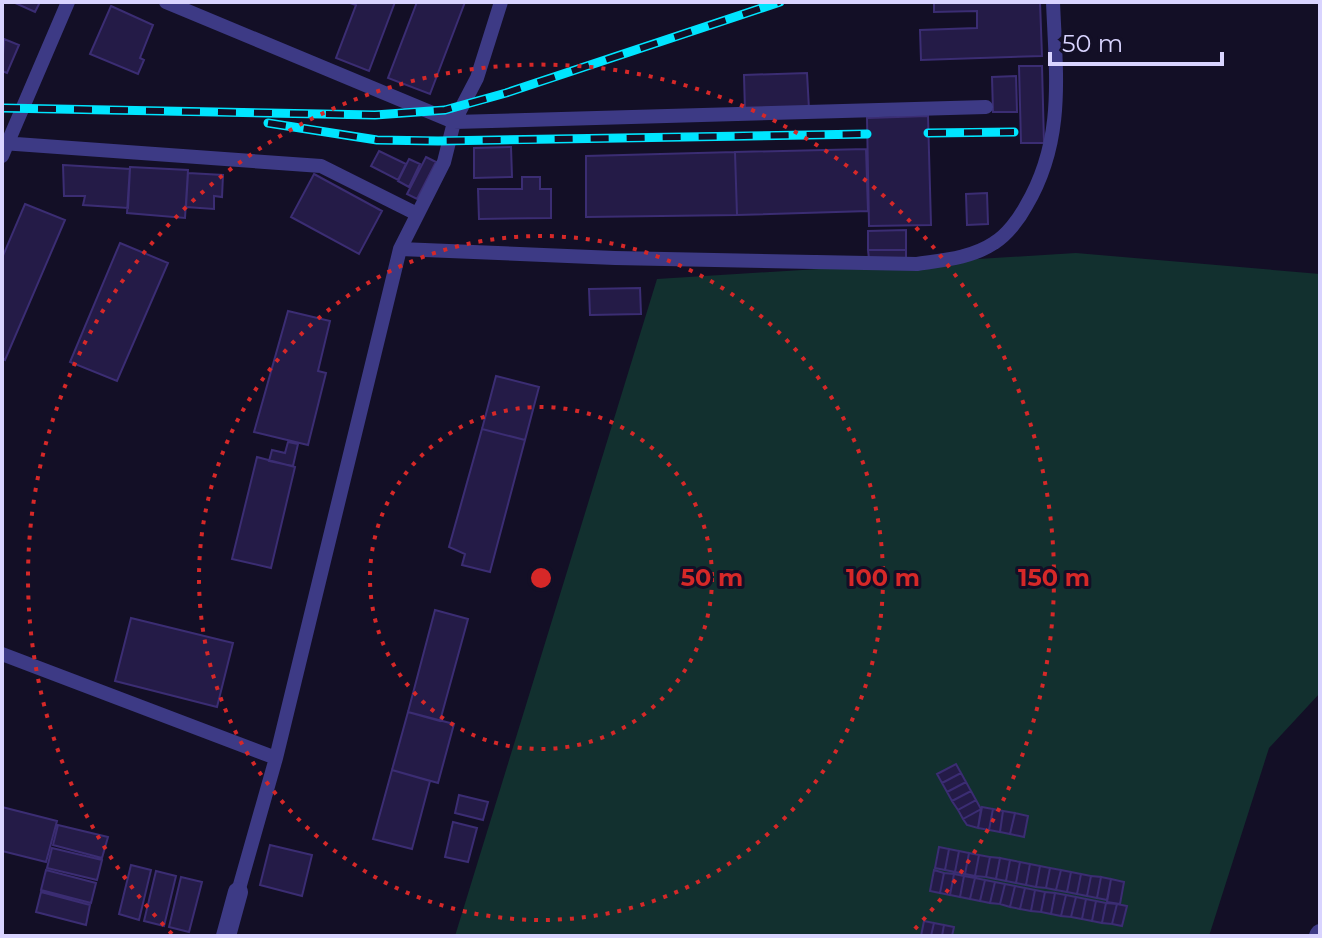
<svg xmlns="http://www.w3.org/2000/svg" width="1322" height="938" font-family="Montserrat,sans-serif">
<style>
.green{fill:#12302f}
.building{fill:#241b47;stroke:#3b2d73;stroke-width:2}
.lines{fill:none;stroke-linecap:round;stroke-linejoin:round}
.lane{stroke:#3d3a85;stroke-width:14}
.street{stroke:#3d3a85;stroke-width:20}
.rail-casing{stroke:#00e5ff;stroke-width:9}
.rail{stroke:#130f26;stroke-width:6;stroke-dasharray:18;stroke-linecap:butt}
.ring{fill:none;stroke:#d62828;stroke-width:4;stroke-dasharray:4 8}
.centre{fill:#d62828;stroke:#130f26;stroke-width:4}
.ring-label{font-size:24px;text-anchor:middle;font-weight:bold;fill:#d62828;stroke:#130f26;stroke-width:6;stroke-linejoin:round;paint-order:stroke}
</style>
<rect width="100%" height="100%" fill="#130f26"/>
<path class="green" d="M1076,253l244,21v419l-51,55 -60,188h-754l202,-657z"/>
<path class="building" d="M13,2h27l-5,10z
M347,2h48l-26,69 -33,-13 20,-53z
M417,2h48l-35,92 -42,-16z
M934,2h106l2,54 -121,4 -1,-30 57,-2v-17l-43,1z
M111,6l42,19 -13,33 4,2 -6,14 -48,-20z
M4,39l15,6 -12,28 -5,-2z
M1019,66h23l2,77h-23z
M807,73l2,36 -64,2 -1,-36z
M1016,76l1,36h-24l-1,-35z
M928,116l3,109 -62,1 -2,-108z
M511,147l1,30 -38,1v-30z
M866,149l2,62 -131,4 -2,-63z
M379,151l27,13 -8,16 -27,-14z
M735,152l2,63 -151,2v-61z
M426,157l10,5 -19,37 -10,-5z
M409,159l11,5 -11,23 -11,-6z
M63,165l67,4 -2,39 -45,-3 2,-9h-21z
M130,167l58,3 -3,48 -58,-5z
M188,173l35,2 -1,22 -8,-1v13l-28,-2z
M314,174l68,37 -23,43 -68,-37z
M522,177h18v12h11v29l-72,1 -1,-30h44z
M987,193l1,31 -21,1 -1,-31z
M25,204l40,16 -60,140 -3,-2v-100z
M906,230v20h-38v-19z
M120,243l48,20 -51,118 -47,-19z
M868,250h38v8l-37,1z
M640,288l1,26 -51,1 -1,-26z
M288,311l42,10 -12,50 8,2 -18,72 -54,-13z
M496,376l43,11 -14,53 -43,-11z
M482,429l43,11 -35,132 -28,-7 3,-11 -16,-7z
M288,442l10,2 -5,22 -24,-5 3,-11 13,3z
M257,457l38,10 -24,101 -39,-9z
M435,610l33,9 -28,102 -32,-9z
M131,618l102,25 -16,64 -102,-26z
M408,712l46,12 -16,59 -46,-13z
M956,764l5,9 -19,10 -5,-9z
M392,770l38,11 -18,68 -39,-10z
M961,773l5,9 -19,10 -5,-9z
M966,782l5,9 -19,10 -5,-9z
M971,791l5,9 -18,10 -6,-9z
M459,795l29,7 -5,18 -28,-7z
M976,800l5,9 -18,10 -5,-9z
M2,807l55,14 -11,41 -44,-11z
M982,807l11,2 -4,21 -11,-2z
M981,809l-3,19 -11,-3 -4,-6z
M993,809l10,2 -3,21 -11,-2z
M1003,811l12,2 -5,21 -10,-2z
M1015,813l13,3 -4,21 -14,-3z
M453,822l24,6 -9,34 -23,-5z
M58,825l50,12 -6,21 -49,-13z
M270,845l42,10 -10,41 -42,-11z
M939,847l10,2 -4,21 -10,-2z
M52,848l50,12 -5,20 -50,-12z
M949,849l10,2 -4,21 -10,-2z
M959,851l10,2 -4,21 -10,-2z
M969,853l10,2 -4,21 -10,-2z
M979,855l11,2 -4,20 -11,-1z
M990,857l10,1 -4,21 -10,-2z
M1000,858l10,2 -4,21 -10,-2z
M1010,860l10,2 -4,21 -10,-2z
M1020,862l10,2 -4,21 -10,-2z
M1030,864l10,2 -4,21 -10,-2z
M131,865l20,5 -12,50 -20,-6z
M1040,866l10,2 -4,20 -10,-1z
M1050,868l11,2 -5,20 -10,-2z
M46,870l50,13 -5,20 -50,-13z
M934,870l10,3 -4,20 -10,-2z
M1061,870l10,2 -4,20 -11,-2z
M156,871l20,5 -12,50 -20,-5z
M1071,872l10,2 -4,20 -10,-2z
M944,873l10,1 -4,21 -10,-2z
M954,874l10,2 -4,21 -10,-2z
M1081,874l10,2 -4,20 -10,-2z
M964,876l11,2 -5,21 -10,-2z
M1091,876l10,1 -4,21 -10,-2z
M181,877l21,5 -13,50 -20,-5z
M1101,877l10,2 -4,21 -10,-2z
M975,878l10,2 -5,21 -10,-2z
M1111,879l13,3 -4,22 -13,-2z
M985,880l10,2 -5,21 -10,-2z
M995,882l10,2 -5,20 -10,-1z
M1005,884l10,2 -5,21 -10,-3z
M1015,886l10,2 -5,21 -10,-2z
M1025,888l10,2 -4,21 -11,-2z
M1035,890l10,2 -4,20 -10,-1z
M41,892l49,13 -4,20 -50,-13z
M1045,892l10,1 -4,21 -10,-2z
M1055,893l11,2 -5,21 -10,-2z
M1066,895l10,2 -5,20 -10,-1z
M1076,897l10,2 -4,20 -11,-2z
M1086,899l10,2 -4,20 -10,-2z
M1096,901l10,2 -4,20 -10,-2z
M1106,903l11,1 -5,20 -10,-1z
M1117,904l10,2 -5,20 -10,-2z
M924,921l10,2 -3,13h-10z
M934,923l10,2 -2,11h-11z
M944,925l10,2 -2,9h-10z"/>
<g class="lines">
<path class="lane" d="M166,2l288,120 -10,40 -44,87 -124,509 -38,134
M501,2l-24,76 -23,44 532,-15
M2,143l319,23 96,48
M2,156l66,-154
M400,249l215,9 302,6c27,-4 54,-6 77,-21 13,-8 25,-24 32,-37 39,-66 30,-130 27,-204
M2,654l274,104"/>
<path class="street" d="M226,936l12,-44
M1319,936l1,-2"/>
<g class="rail-casing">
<path id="rail" d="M2,108l373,7 70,-5 61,-17 274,-91
M268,123l109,17 61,1 429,-7
M928,133l86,-1"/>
</g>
<use href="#rail" class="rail"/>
</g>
<g class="ring">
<circle cx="541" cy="578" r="171"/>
<circle cx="541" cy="578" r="342"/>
<path d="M172 934A513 513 0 1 1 910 934"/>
</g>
<circle cx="541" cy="578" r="12" class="centre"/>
<g class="ring-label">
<text x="712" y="586">50 m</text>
<text x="883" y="586">100 m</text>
<text x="1054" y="586">150 m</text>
</g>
<rect width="1322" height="938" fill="none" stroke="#d9d4ff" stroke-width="8"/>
<path d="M1050 52v12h172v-12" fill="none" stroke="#d9d4ff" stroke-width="4"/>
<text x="1062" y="52" font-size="24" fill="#d9d4ff" stroke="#130f26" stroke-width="6" paint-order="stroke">50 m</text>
</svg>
